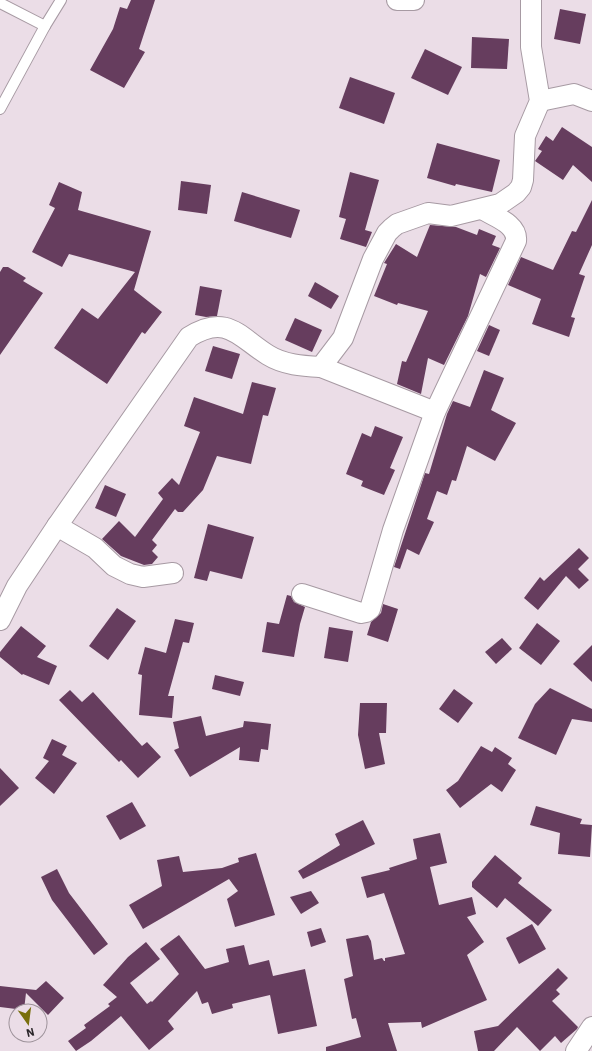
<svg xmlns="http://www.w3.org/2000/svg" width="592" height="1051" font-family="'IBM Plex Sans',sans-serif">
	<style>
		.building { fill: #663d5e }
		.lines { fill: none; stroke-linecap: round; stroke-linejoin: round }
		.service-casing { stroke: #a79aa3; stroke-width: 12 }
		.minor-casing { stroke: #a79aa3; stroke-width: 22 }
		.service { stroke: #fff; stroke-width: 10 }
		.minor { stroke: #fff; stroke-width: 20 }
	</style>
	<rect width="100%" height="100%" fill="#ebdde7"/>
	<!-- building -->
	<g class="building">
		<path d="M131 0H155L139 49 145 52 124 88 90 70 113 29 120 7 127 9Z"/>
		<path d="M560 9 586 14 580 44 554 39Z"/>
		<path d="M472 37 509 39 507 69 471 68Z"/>
		<path d="M425 49 462 67 448 95 411 78Z"/>
		<path d="M350 77 395 93 384 124 339 108Z"/>
		<path d="M562 127 592 147V182L573 165 563 180 535 161 542 151 538 149 546 136 553 141Z"/>
		<path d="M437 143 500 160 492 192 456 184 455 186 427 178Z"/>
		<path d="M350 172 379 180 365 230 372 232 366 247 340 239 346 219 339 217Z"/>
		<path d="M181 181 211 185 207 214 178 210Z"/>
		<path d="M59 182 82 192 78 210 151 231 134 290 162 312 145 334 142 332 107 384 54 348 82 308 98 319 135 272 69 254 62 267 32 252 55 208 49 205Z"/>
		<path d="M242 192 300 210 291 238 234 221Z"/>
		<path d="M592 200V245L579 274 585 276 571 317 575 318 569 337 532 324 541 299 508 285 521 257 553 270 572 231 576 232Z"/>
		<path d="M430 225 456 227 477 235 479 229 496 236 492 245 500 248 486 277 480 274 468 316 444 365 428 358 421 394 397 384 402 361 406 362 428 311 398 303 397 305 374 296 387 264 384 263 396 244 417 257Z"/>
		<path d="M3 267H8L26 278 23 281 43 293 0 355V272Z"/>
		<path d="M315 282 339 296 331 309 308 296Z"/>
		<path d="M200 286 222 290 217 316 206 317 195 315Z"/>
		<path d="M295 318 322 330 312 352 285 340Z"/>
		<path d="M489 325 500 330 489 356 477 351Z"/>
		<path d="M213 346 240 354 232 379 205 371Z"/>
		<path d="M484 370 504 378 491 410 516 423 495 461 467 446 456 481 452 480 447 495 437 491 427 519 434 522 419 555 407 549 400 569 394 567 425 473 429 474 447 414 453 401 470 407Z"/>
		<path d="M252 382 276 388 268 416 263 415 251 464 217 456 203 490 183 512H178L175 509 152 540 157 545 152 551 158 557 152 564 144 565 121 556 102 539 119 521 135 537 163 499 158 493 172 478 179 485 200 432 184 426 194 397 243 414Z"/>
		<path d="M375 426 403 437 390 468 395 470 384 495 361 486 363 481 346 474 362 433 371 437Z"/>
		<path d="M105 485 126 494 116 517 95 508Z"/>
		<path d="M208 524 254 537 242 579 210 571 207 581 194 578Z"/>
		<path d="M579 548 589 558 578 569 589 580 579 589 566 576 538 610 524 598 540 577 544 581Z"/>
		<path d="M287 595 291 596 294 602 305 607 300 624 294 657 262 652 267 622 279 624Z"/>
		<path d="M383 604 398 609 388 642 367 635 371 622 381 613Z"/>
		<path d="M117 608 136 621 108 660 89 646Z"/>
		<path d="M175 619 194 623 189 643 183 642 168 696H174L172 718 139 715 142 675 138 674 145 647 166 653Z"/>
		<path d="M537 623 560 641 541 665 519 648Z"/>
		<path d="M21 626 46 646 37 657 57 666 49 685 23 674 22 675 0 657V652Z"/>
		<path d="M329 627 353 631 348 662 324 658Z"/>
		<path d="M502 638 512 649 496 664 485 652Z"/>
		<path d="M592 645V682L573 664Z"/>
		<path d="M215 675 244 682 240 696 212 689Z"/>
		<path d="M550 688 592 709V722L572 719 556 755 518 738 535 704Z"/>
		<path d="M454 689 473 703 458 723 439 709Z"/>
		<path d="M70 690 82 702 93 692 142 746 147 742 161 757 138 778 121 760 119 762 59 700Z"/>
		<path d="M360 703H387L386 733H379L385 764 365 769 358 735Z"/>
		<path d="M201 716 206 736 243 727 244 721 271 724 268 750 261 749 259 762 239 760 240 747 190 777 174 750 179 748 173 722Z"/>
		<path d="M52 739 67 746 62 755 77 763 54 794 35 778 49 761 43 758Z"/>
		<path d="M481 746 492 752 495 747 512 758 508 764 516 770 502 792 491 784 460 808 446 790 458 781Z"/>
		<path d="M0 768 19 788 0 806Z"/>
		<path d="M132 802 146 826 120 840 106 816Z"/>
		<path d="M536 806 582 819 580 824 592 825 590 857 558 854 560 833 530 825Z"/>
		<path d="M363 820 375 844 303 879 298 871 340 845 335 834Z"/>
		<path d="M440 833 447 863 430 867 439 905 472 897 476 914 467 917 484 942 467 955 487 1000 422 1028 421 1022 388 1023 397 1051H326V1047L361 1037 356 1018 352 1019 344 979 353 976 346 939 368 935 371 941 374 960 382 958 384 961H385V958L405 954 384 893 367 898 361 877 390 870 389 868 417 859 413 839Z"/>
		<path d="M256 853 275 915 235 927 227 899 238 891 229 879 143 929 129 905 162 886 157 860 179 856 183 872 222 868 239 862 238 858Z"/>
		<path d="M495 855 522 878 518 883 552 910 538 926 505 898 497 908 472 887V882Z"/>
		<path d="M57 869 69 893 108 944 94 955 52 900 41 877Z"/>
		<path d="M311 891 319 903 301 914 290 897Z"/>
		<path d="M532 924 546 949 519 964 506 938Z"/>
		<path d="M321 928 326 942 311 947 307 932Z"/>
		<path d="M179 935 205 969 229 962 226 949 244 945 249 965 269 960 273 976 305 969 317 1026 278 1034 270 995 232 1004 233 1008 212 1014 208 1002 202 1004 197 991 168 1021 174 1029 149 1050 121 1016 91 1041 76 1051 68 1041 86 1028 84 1025 110 1006 108 1004 117 997 103 985 128 957 146 942 160 959 130 983 147 1004 151 1001 152 1002 179 974 160 949Z"/>
		<path d="M558 968 568 978 556 990 560 994 552 1001 578 1027 577 1029 561 1043 555 1036 540 1051 517 1027 494 1051H478L474 1031 498 1026Z"/>
		<path d="M46 981 64 998 48 1015 26 993 24 1010 0 1007V986L36 990Z"/>
	</g>
	<g class="lines">
		<!-- service casing -->
		<g class="service-casing">
			<g id="service">
				<path d="M0 3 45 26"/>
				<path d="M0 109 45 26 61 0"/>
			</g>
		</g>
		<!-- minor casing -->
		<g class="minor-casing">
			<g id="minor">
				<path d="M397 0H414"/>
				<path d="M540 101 574 94 592 101"/>
				<path d="M321 367 435 412"/>
				<path d="M57 526 95 548 114 566 130 574 143 577 173 573"/>
				<path d="M302 594 361 613 366 612 370 609 393 530 435 412 516 241C518 224 495 217 482 209"/>
				<path d="M0 620 17 586 57 526 189 337C227 313 239 337 268 355 284 365 303 366 321 367L343 338 373 259 387 233 392 228 397 224 428 213 451 216 500 204 516 193 521 187 523 180 525 136 540 101 531 47V0"/>
				<path d="M576 1051 592 1027"/>
			</g>
		</g>
		<!-- service -->
		<use href="#service" class="service"/>
		<!-- minor -->
		<use href="#minor" class="minor"/>
	</g>
	<!-- north arrow -->
	<g transform="translate(28 1023) rotate(166)"><circle r="19" fill="#ebdde7" stroke="#9e939b"/>
	<path d="M0-3L7 15L0 10L-7 15Z" fill="#796f0d"/>
	<text y="-6" font-size="11" font-weight="bold" text-anchor="middle" fill="#2a2529">N</text>
	</g>
</svg>
